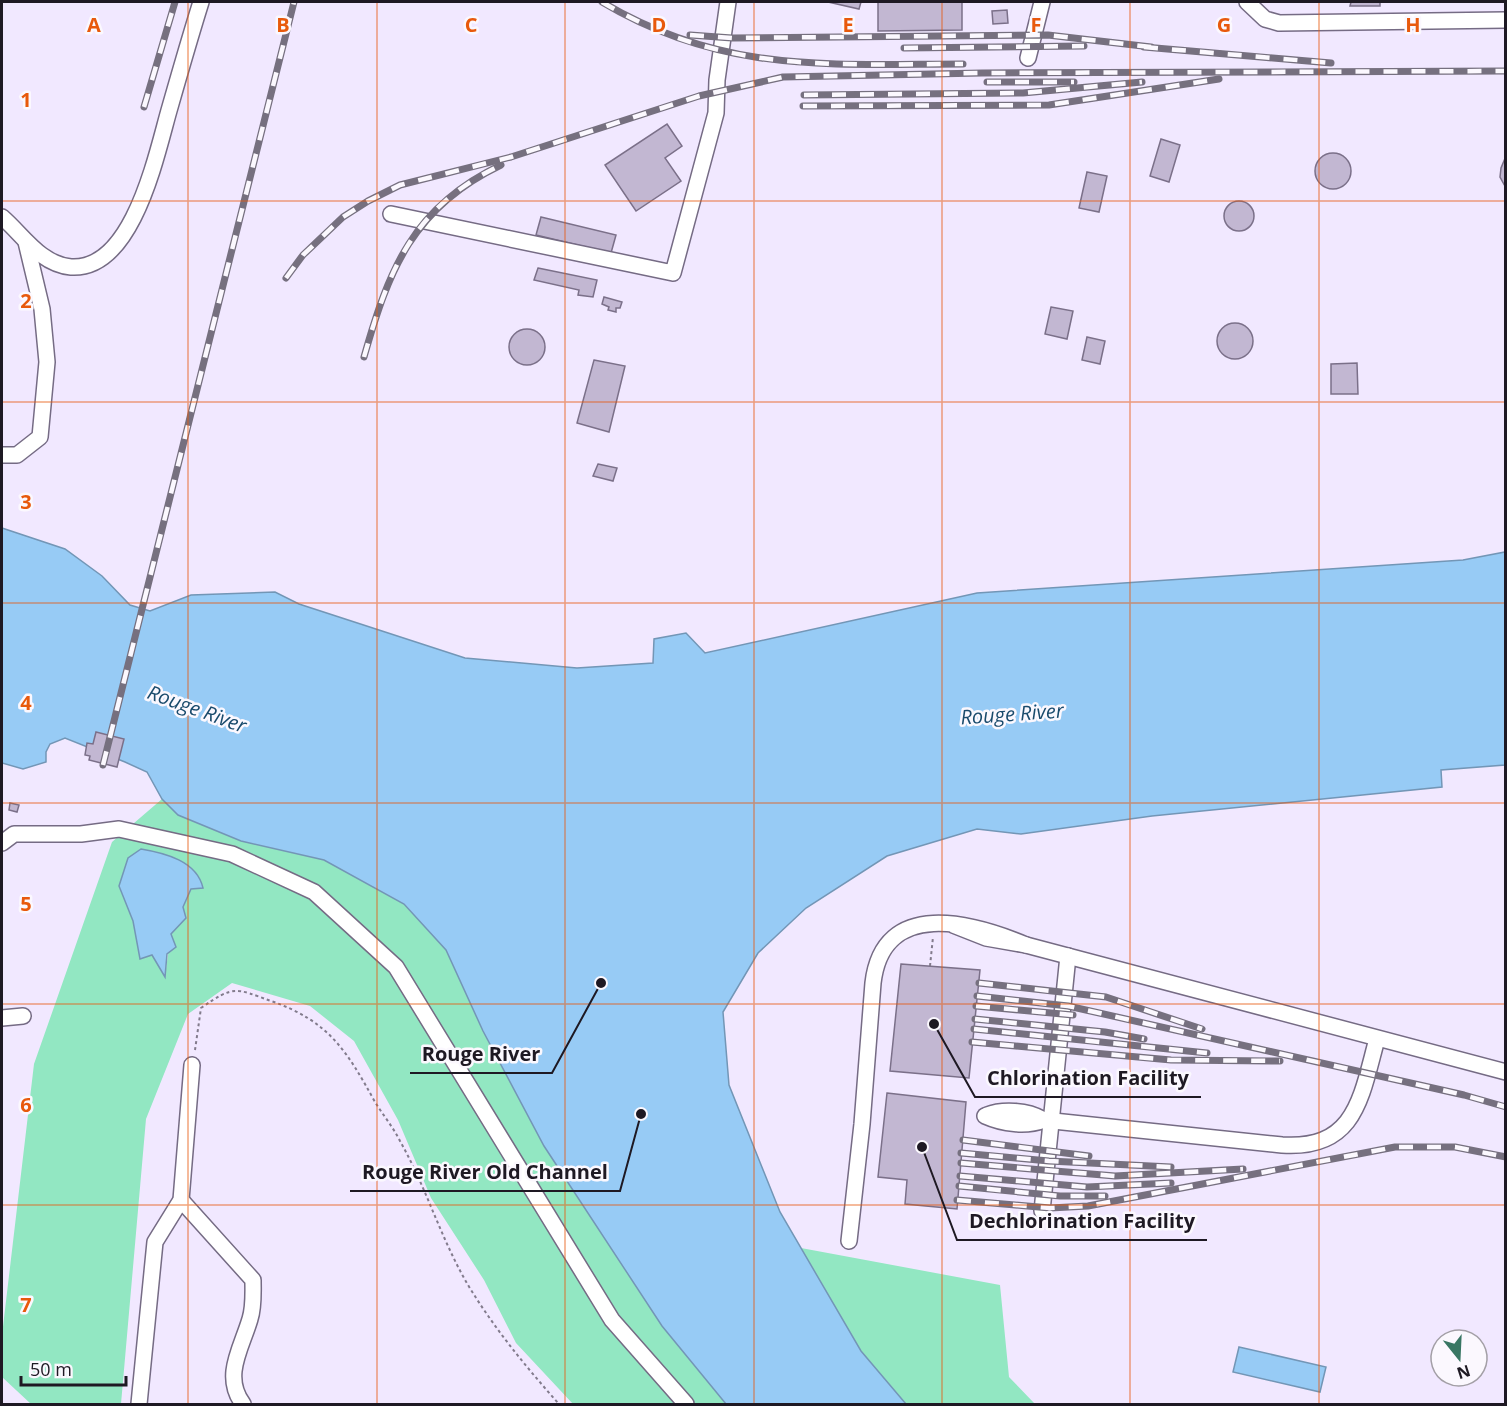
<svg xmlns="http://www.w3.org/2000/svg" width="1507" height="1406" font-family="'Open Sans',sans-serif">
	<style>
		.green { fill: #92e7c2; fill-rule: evenodd }
		.water { fill: #97cbf5; stroke: #7396b6; stroke-width: 1.5 }
		.building { fill: #c2b7d2; stroke: #7b7089; stroke-width: 1.5 }
		.lines { fill: none; stroke-linecap: round; stroke-linejoin: round }
		.minor-casing { stroke: #756b84; stroke-width: 18 }
		.path { stroke: #827b8c; stroke-width: 2; stroke-dasharray: 3 3; stroke-linecap: butt }
		.minor { stroke: #fff; stroke-width: 15 }
		.rail-casing { stroke: #76707f; stroke-width: 7 }
		.rail { stroke: #fbf8fe; stroke-width: 4.5; stroke-dasharray: 14; stroke-linecap: butt }
		.grid { fill: none; stroke: #e8590c; stroke-width: 1.5; stroke-opacity: 0.55 }
		.labels { text-anchor: middle; stroke-width: 5; stroke-linejoin: round; paint-order: stroke }
		.water-label { font-size: 20px; font-style: italic; fill: #194a6c; stroke: #fbf8fe }
		.grid-label { font-size: 20px; text-anchor: middle; font-weight: bold; fill: #e8590c; stroke: #fbf8fe; stroke-width: 5; stroke-linejoin: round; paint-order: stroke }
		.leader { fill: none; stroke: #1e1923; stroke-width: 2 }
		.callout-dot { fill: #1e1923; stroke: #fbf8fe; stroke-width: 2 }
		.callout-label { font-size: 20px; text-anchor: middle; font-weight: bold; fill: #1e1923; stroke: #fbf8fe; stroke-width: 5; stroke-linejoin: round; paint-order: stroke }
	</style>
	<rect width="100%" height="100%" fill="#f1e8ff"/>
	<!-- green -->
	<g class="green">
		<path d="M162 799 178 815 241 841 324 860 404 904 446 950 483 1031 544 1146 662 1326 726 1404H573L516 1343 484 1280 431 1198 398 1120 354 1041 310 1006 232 983 188 1014 146 1119 121 1404H31L2 1377V1335L34 1064 112 842ZM119 886 203 888 191 889 183 908 186 918 171 934 165 976 152 955 140 958 133 921Z"/>
		<path d="M801 1248 1000 1285 1009 1377 1035 1404H906L861 1351Z"/>
	</g>
	<!-- water -->
	<g class="water">
		<path d="M2 528 65 549 102 576 130 605 150 611 191 595 275 592 299 604 465 658 577 668 653 663 654 639 686 633 705 653 977 593 1463 560 1505 552V765L1441 770 1442 787 1152 816 1021 834 977 829 887 856 806 908 758 953 723 1012 729 1085 780 1212 861 1351 906 1404H726L662 1326 544 1146 483 1031 446 950 404 904 324 860 241 841 178 815 162 799 147 772 125 762 65 738 50 744 46 752V762L23 769 2 763Z"/>
		<path d="M141 849C165 853 197 861 203 888L191 889 183 907 186 918 171 934 176 947 167 954 165 977 152 955 140 959 133 921 119 886 128 858Z"/>
		<path d="M1239 1347 1326 1367 1320 1392 1233 1372Z"/>
	</g>
	<!-- building -->
	<g class="building">
		<path d="M828 2H861L859 9Z"/>
		<path d="M878 2H962V30L878 31Z"/>
		<path d="M1351 2H1380V6H1350Z"/>
		<path d="M1007 10 1008 23 993 24 992 11Z"/>
		<path d="M667 124 682 146 665 158 681 181 636 211 605 165Z"/>
		<path d="M1161 139 1180 145 1169 182 1150 176Z"/>
		<circle cx="1333" cy="171" r="18"/>
		<path d="M1506 156V188L1500 177 1501 168Z"/>
		<path d="M1087 172 1107 176 1099 212 1079 208Z"/>
		<circle cx="1239" cy="216" r="15"/>
		<path d="M541 217 616 235 611 253 536 235Z"/>
		<path d="M538 268 597 280 593 297 578 295 579 290 534 280Z"/>
		<path d="M604 297 622 302 620 308H616V312L608 310 609 307 602 304Z"/>
		<path d="M1051 307 1073 311 1067 339 1045 334Z"/>
		<circle cx="1235" cy="341" r="18"/>
		<circle cx="527" cy="347" r="18"/>
		<path d="M1087 337 1105 341 1100 364 1082 360Z"/>
		<path d="M594 360 625 366 609 432 577 423Z"/>
		<path d="M1357 363 1358 394H1331V364Z"/>
		<path d="M598 464 617 468 613 481 593 476Z"/>
		<path d="M96 732 124 739 117 767 89 760 90 756 85 755 87 743 93 744Z"/>
		<path d="M10 803 19 805 17 812 9 810Z"/>
		<path d="M901 964 980 970 969 1078 890 1071Z"/>
		<path d="M887 1093 966 1102 957 1209 905 1204 907 1180 878 1177Z"/>
	</g>
	<g class="lines">
		<!-- minor casing -->
		<g class="minor-casing">
			<g id="minor">
				<path d="M1247 2 1265 19 1279 23 1506 20"/>
				<path d="M1028 58 1042 2"/>
				<path d="M391 214 673 273 716 113 717 80 728 2"/>
				<path d="M2 217C23 235 40 264 71 267 134 271 157 151 170 107 180 72 190 37 201 2"/>
				<path d="M2 455H17L40 437 47 362 42 309 26 242"/>
				<path d="M2 843 14 834H81L119 829 232 854 314 892 396 967 612 1320 686 1404"/>
				<path d="M1026 945 1506 1072"/>
				<path d="M2 1018 23 1016"/>
				<path d="M987 1115C1002 1109 1027 1110 1042 1119"/>
				<path d="M985 1116C1003 1124 1026 1127 1044 1120L1282 1145C1356 1150 1361 1097 1377 1039"/>
				<path d="M181 1200 253 1280C253 1293 254 1307 250 1319 242 1347 222 1376 243 1404"/>
				<path d="M1042 1211 1068 956"/>
				<path d="M849 1241 862 1124 873 983C883 897 973 923 1026 945L986 938 953 925"/>
				<path d="M139 1404 155 1242 181 1200 192 1065"/>
			</g>
		</g>
		<!-- path -->
		<g class="path">
			<path d="M930 966 933 937"/>
			<path d="M195 1050 201 1008C234 985 235 988 271 1001 329 1021 347 1051 375 1102 383 1115 393 1127 400 1141 426 1187 441 1239 468 1285 494 1328 526 1367 559 1404"/>
		</g>
		<!-- minor -->
		<use href="#minor" class="minor"/>
		<!-- rail casing -->
		<g class="rail-casing">
			<g id="rail">
				<path d="M602 2C723 74 828 64 963 64"/>
				<path d="M690 35 732 38 1048 35 1151 47"/>
				<path d="M1144 47 1331 63"/>
				<path d="M904 48 1084 46"/>
				<path d="M987 82H1074"/>
				<path d="M804 95 1023 93 1142 82"/>
				<path d="M803 106 1049 105 1219 79"/>
				<path d="M144 107 175 2"/>
				<path d="M286 278 303 255 343 217 368 201 400 185 511 157 699 96 783 77 982 73 1506 71"/>
				<path d="M364 357C389 269 413 207 501 165"/>
				<path d="M103 765 294 2"/>
				<path d="M979 983 1106 997 1202 1029"/>
				<path d="M977 996 1068 1006 1464 1095 1506 1107"/>
				<path d="M976 1006 1073 1015"/>
				<path d="M975 1019 1105 1032 1144 1039"/>
				<path d="M974 1029 1207 1053"/>
				<path d="M972 1042 1171 1060 1280 1061"/>
				<path d="M963 1140 1089 1156"/>
				<path d="M961 1153 1049 1161 1171 1167"/>
				<path d="M961 1163 1115 1176 1243 1169"/>
				<path d="M960 1176 1087 1187 1171 1183"/>
				<path d="M959 1186 1060 1196H1105"/>
				<path d="M957 1200 1050 1208 1088 1206 1395 1147H1455L1506 1157"/>
			</g>
		</g>
		<!-- rail -->
		<use href="#rail" class="rail"/>
	</g>
	<!-- grid -->
	<path class="grid" d="M188 2V1404M377 2V1404M565 2V1404M754 2V1404M942 2V1404M1130 2V1404M1319 2V1404M2 201H1506M2 402H1506M2 603H1506M2 803H1506M2 1004H1506M2 1205H1506"/>
	<g class="labels">
		<!-- water labels -->
		<g class="water-label">
			<text transform="translate(197 709) rotate(20)" y="7">Rouge River</text>
			<text transform="translate(1012 714) rotate(-4)" y="7">Rouge River</text>
		</g>
	</g>
	<g class="grid-label">
		<text x="94" y="32">A</text>
		<text x="283" y="32">B</text>
		<text x="471" y="32">C</text>
		<text x="659" y="32">D</text>
		<text x="848" y="32">E</text>
		<text x="1036" y="32">F</text>
		<text x="1224" y="32">G</text>
		<text x="1413" y="32">H</text>
		<text x="26" y="107">1</text>
		<text x="26" y="308">2</text>
		<text x="26" y="509">3</text>
		<text x="26" y="710">4</text>
		<text x="26" y="911">5</text>
		<text x="26" y="1112">6</text>
		<text x="26" y="1312">7</text>
	</g>
	<!-- callouts -->
	<path class="leader" d="M601 983L552 1073H410M934 1024L975 1097H1201M641 1114L620 1191H350M922 1147L957 1240H1207"/>
	<g class="callout-dot">
		<circle cx="601" cy="983" r="6"/>
		<circle cx="934" cy="1024" r="6"/>
		<circle cx="641" cy="1114" r="6"/>
		<circle cx="922" cy="1147" r="6"/>
	</g>
	<g class="callout-label">
		<text x="481" y="1061">Rouge River</text>
		<text x="1088" y="1085">Chlorination Facility</text>
		<text x="485" y="1179">Rouge River Old Channel</text>
		<text x="1082" y="1228">Dechlorination Facility</text>
	</g>
	<!-- border -->
	<rect width="1507" height="1406" fill="none" stroke="#1e1923" stroke-width="6"/>
	<!-- north arrow -->
	<g transform="translate(1459 1358) rotate(162)"><circle r="28" fill="#fbf8fe" stroke="#a39fa6" stroke-width="1.5"/>
	<path d="M0-4.5L10 22L0 15L-10 22Z" fill="#387663"/>
	<text y="-9" font-size="16" font-weight="bold" text-anchor="middle" fill="#1e1923">N</text>
	</g>
	<!-- scale -->
	<path d="M21 1376v9h105v-9" fill="none" stroke="#1e1923" stroke-width="3"/>
	<text x="30" y="1376" font-size="18" fill="#1e1923" stroke="#fbf8fe" stroke-width="4.5" paint-order="stroke">50 m</text>
</svg>
